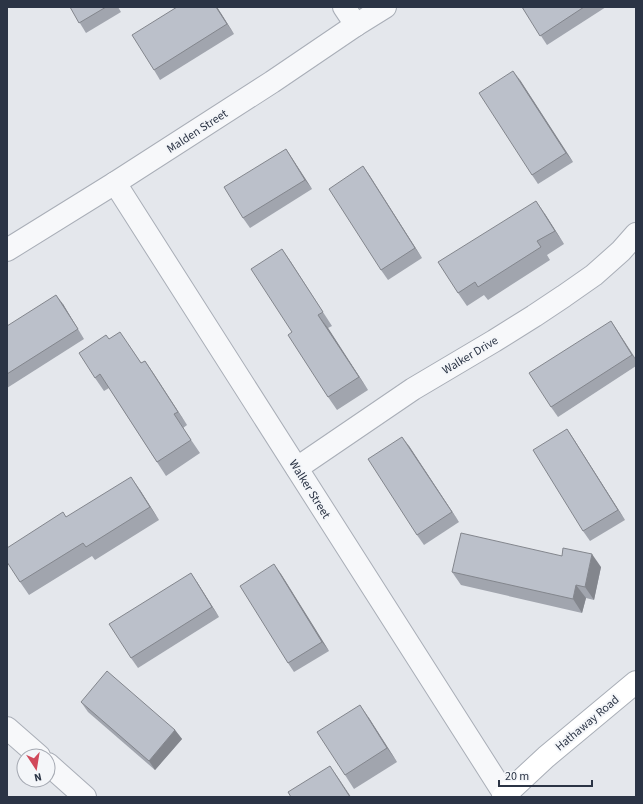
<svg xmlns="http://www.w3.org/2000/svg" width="643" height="804" font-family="'Source Sans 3',sans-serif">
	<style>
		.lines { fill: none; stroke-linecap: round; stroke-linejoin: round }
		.street-casing { stroke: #a9aeb7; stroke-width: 24 }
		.secondary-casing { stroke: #a9aeb7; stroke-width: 24 }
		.street { stroke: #f7f8fa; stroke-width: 22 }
		.secondary { stroke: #fff; stroke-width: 22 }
		.wall { fill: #a1a5ae }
		.shaded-wall { fill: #83868d }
		.building { fill: #bbc0ca; stroke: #83868d }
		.labels { text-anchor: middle; stroke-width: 4; stroke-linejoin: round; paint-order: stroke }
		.street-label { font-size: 12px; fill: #2b3445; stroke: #f4f6f9 }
	</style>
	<rect width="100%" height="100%" fill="#e4e7ec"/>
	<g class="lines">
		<!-- street casing -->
		<g class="street-casing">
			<g id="street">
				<path d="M344 7 356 25"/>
				<path d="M115 183 505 795"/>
				<path d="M7 250 115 183 272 82 356 25 385 7"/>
				<path d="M297 468 413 389 494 341 534 316 564 296 594 275 621 251 636 234"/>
				<path d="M7 728 39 756"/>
				<path d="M48 764 85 797"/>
			</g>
		</g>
		<!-- secondary casing -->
		<g class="secondary-casing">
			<path id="secondary" d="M503 797 546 757 636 682"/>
		</g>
		<!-- street -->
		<use href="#street" class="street"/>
		<!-- secondary -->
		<use href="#secondary" class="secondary"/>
	</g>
	<!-- wall -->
	<g class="wall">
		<path d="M70 7H118L121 12 86 33Z"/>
		<path d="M177 7H217L234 34 160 80 154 70Z"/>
		<path d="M522 7H606L547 45Z"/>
		<path d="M520 80 573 162 538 184 532 175Z"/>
		<path d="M286 149 312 189 250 228 243 218Z"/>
		<path d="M363 166 422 258 388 280 381 270Z"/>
		<path d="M545 214 564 244 547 255 550 260 488 300 484 295 467 306 458 293Z"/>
		<path d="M282 249 332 326 328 328 368 390 337 410 328 397 292 332Z"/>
		<path d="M63 304 84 339 7 388V326Z"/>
		<path d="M611 321 636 359V366L558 417 551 407Z"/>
		<path d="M109 339 129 345 141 363 145 361 187 425 183 428 200 453 166 476 109 388 104 391 95 378Z"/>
		<path d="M567 429 573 438 625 520 590 541 583 531Z"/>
		<path d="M409 446 459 522 424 545 417 535Z"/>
		<path d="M140 490 159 520 95 560 92 556 29 595 20 582 67 517Z"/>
		<path d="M601 567 594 600 586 598 582 613 461 585 452 572Z"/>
		<path d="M281 574 329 651 294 672 288 663Z"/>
		<path d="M197 582 219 617 138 668 131 658Z"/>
		<path d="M81 702 175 730 182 739 155 770 88 712Z"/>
		<path d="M369 718 397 762 354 789 345 775Z"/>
	</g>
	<!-- shaded-wall -->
	<g class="shaded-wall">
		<path d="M216 7H217L234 34 227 24Z"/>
		<path d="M513 71 520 80 573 162 566 153Z"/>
		<path d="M286 149 292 158 312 189 305 180Z"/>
		<path d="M363 166 370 176 422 258 415 248Z"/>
		<path d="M536 201 545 214 564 244 555 231Z"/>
		<path d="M282 249 291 262 332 326 323 312Z"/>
		<path d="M56 295 63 304 84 339 78 329Z"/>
		<path d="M318 315 328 328 368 390 359 377Z"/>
		<path d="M611 321 617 330 636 360 632 355Z"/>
		<path d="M145 361 154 374 187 425 178 412Z"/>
		<path d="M567 429 573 438 625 520 618 510Z"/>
		<path d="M402 437 409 446 459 522 452 512Z"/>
		<path d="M131 477 140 490 159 520 150 507Z"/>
		<path d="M592 554 601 567 594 600 585 587Z"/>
		<path d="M274 564 281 574 329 651 322 642Z"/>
		<path d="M191 573 197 582 219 617 212 607Z"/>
		<path d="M576 585 586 598 582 613 573 599Z"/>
		<path d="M360 705 369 718 397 762 387 748Z"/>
		<path d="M175 730 182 739 155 770 149 761Z"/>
		<path d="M330 766 339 779 351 797H350Z"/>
	</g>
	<!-- building -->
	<g class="building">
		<path d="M70 7H106L79 23Z"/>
		<path d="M177 7H216L227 24 154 70 132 35Z"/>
		<path d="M522 7H584L540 36Z"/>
		<path d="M513 71 566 153 532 175 479 93Z"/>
		<path d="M286 149 305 180 243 218 224 187Z"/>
		<path d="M363 166 415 248 381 270 329 189Z"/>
		<path d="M536 201 555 231 537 241 541 247 478 287 475 282 458 293 438 262Z"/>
		<path d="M282 249 323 312 318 315 359 377 328 397 288 335 292 332 251 269Z"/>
		<path d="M56 295 78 329 7 374V326Z"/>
		<path d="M611 321 632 355 551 407 529 373Z"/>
		<path d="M120 332 141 363 145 361 178 412 174 414 191 440 157 462 100 374 95 378 79 353 106 335 109 339Z"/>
		<path d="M567 429 618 510 583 531 533 450Z"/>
		<path d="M402 437 452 512 417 535 368 459Z"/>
		<path d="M131 477 150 507 86 547 83 543 20 582 7 562V548L63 512 66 517Z"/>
		<path d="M461 533 562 556 563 548 592 554 585 587 576 585 573 599 452 572Z"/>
		<path d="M274 564 322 642 288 663 240 586Z"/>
		<path d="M191 573 212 607 131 658 109 624Z"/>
		<path d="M107 671 175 730 149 761 81 702Z"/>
		<path d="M360 705 387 748 345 775 317 732Z"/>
		<path d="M330 766 350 797H291L288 792Z"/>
	</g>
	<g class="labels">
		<!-- street labels -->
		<g class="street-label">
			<text transform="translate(197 131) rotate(-33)" y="4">Malden Street</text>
			<text transform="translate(470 355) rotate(-31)" y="4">Walker Drive</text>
			<text transform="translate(310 489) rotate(58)" y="4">Walker Street</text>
			<text transform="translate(587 723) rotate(-40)" y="4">Hathaway Road</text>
		</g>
	</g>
	<!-- border -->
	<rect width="643" height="804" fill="none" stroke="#2b3445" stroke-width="16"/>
	<!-- north arrow -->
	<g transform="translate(36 768) rotate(168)"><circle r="19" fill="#f4f6f9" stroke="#a4a8b1"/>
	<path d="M0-3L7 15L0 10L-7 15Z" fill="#d1495b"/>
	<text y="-6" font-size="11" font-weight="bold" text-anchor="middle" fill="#2b3445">N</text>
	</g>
	<!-- scale -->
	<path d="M499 780v6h93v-6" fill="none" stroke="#2b3445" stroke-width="2"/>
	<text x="505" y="780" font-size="12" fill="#2b3445" stroke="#f4f6f9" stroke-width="3" paint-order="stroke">20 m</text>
</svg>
